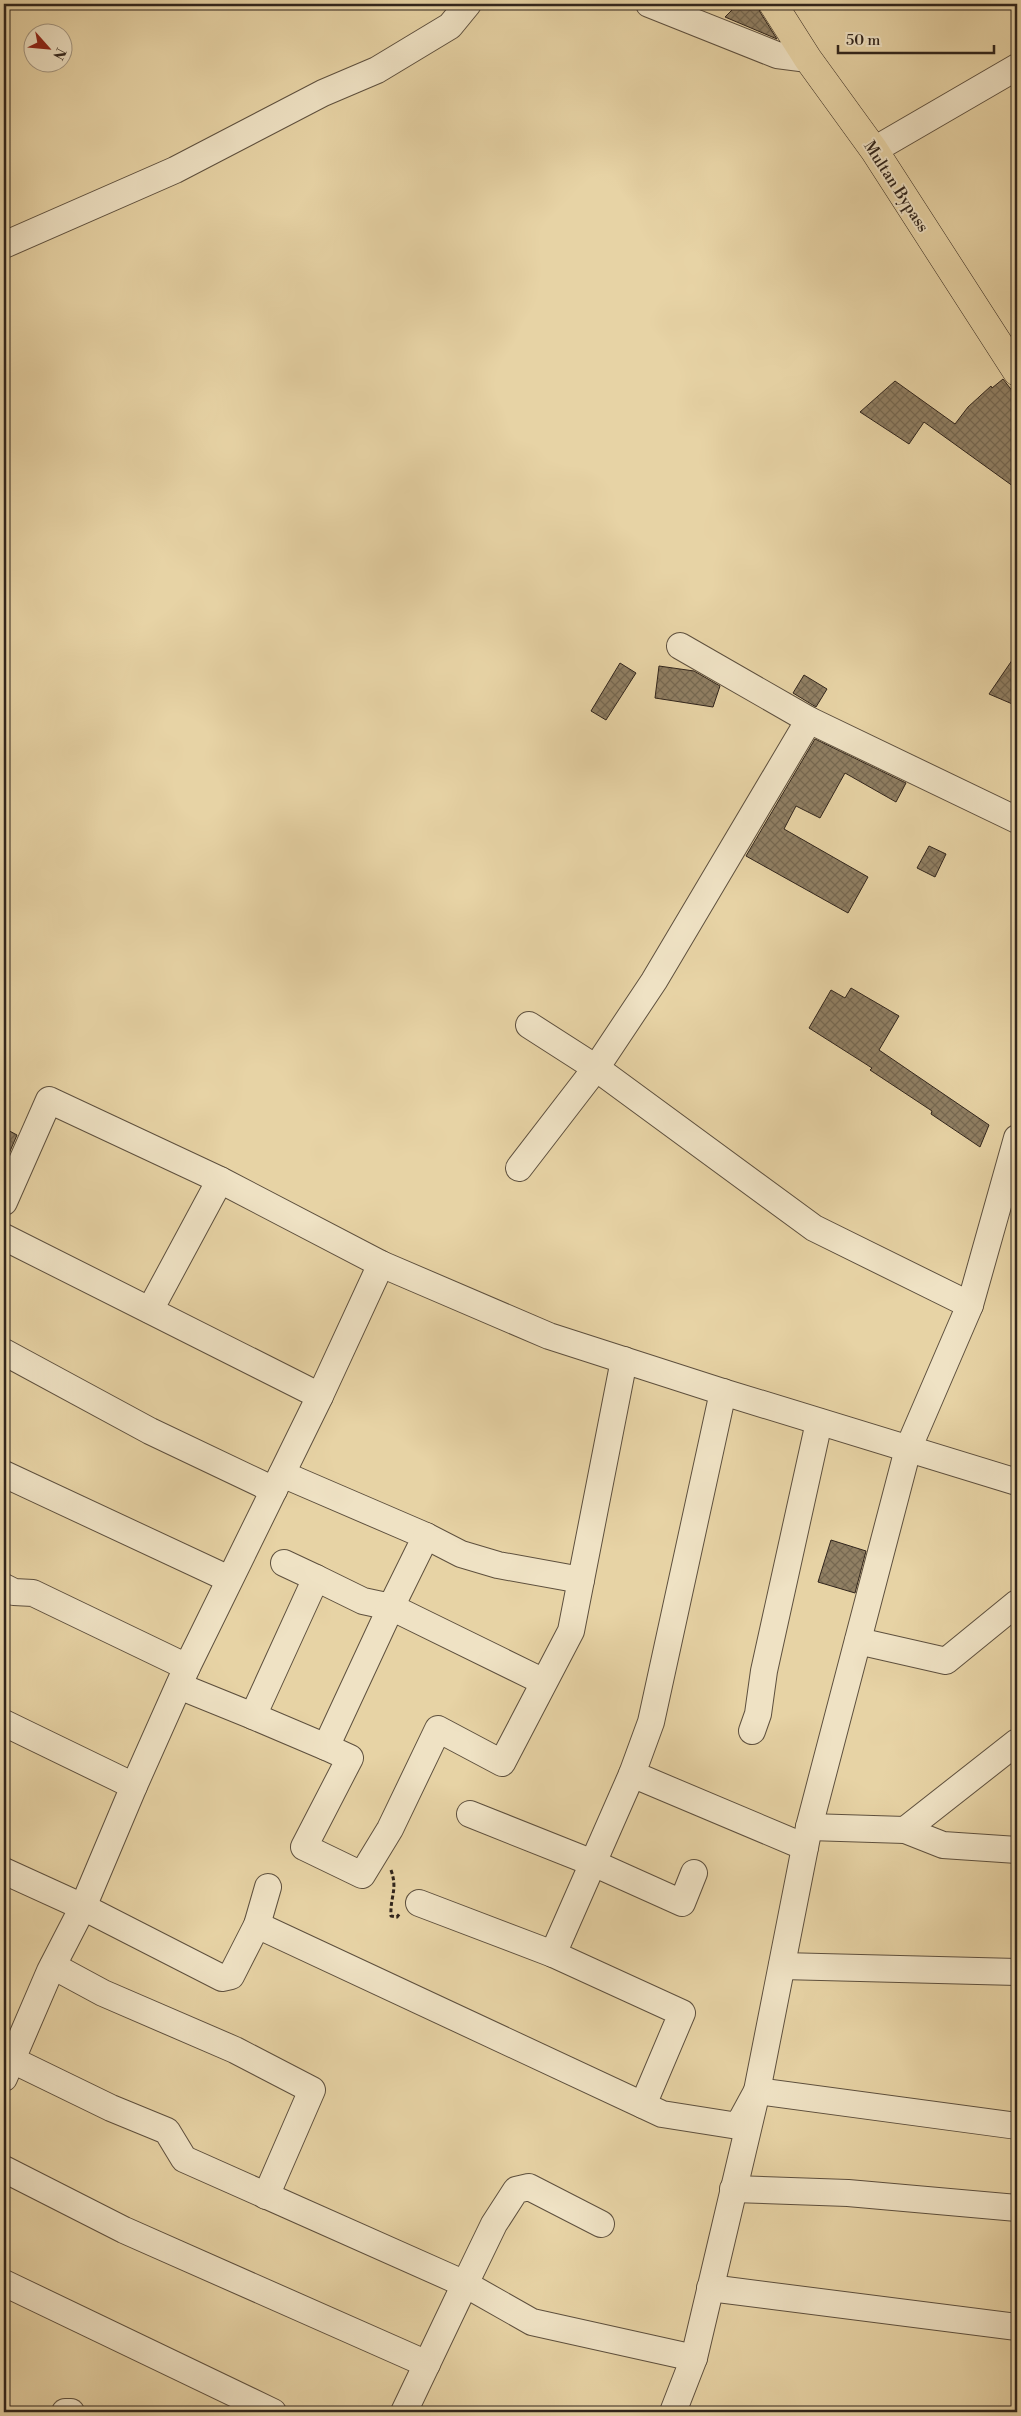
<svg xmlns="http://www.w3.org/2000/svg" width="1021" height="2416" font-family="'Libre Bodoni',serif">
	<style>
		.building { fill: url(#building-cross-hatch); stroke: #31251c }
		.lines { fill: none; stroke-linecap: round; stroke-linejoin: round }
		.minor-casing { stroke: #5e503e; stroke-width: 28 }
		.major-casing { stroke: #31251c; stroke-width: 29 }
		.path { stroke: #31251c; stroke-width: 3; stroke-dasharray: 4 2.5; stroke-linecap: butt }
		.minor { stroke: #efe2c4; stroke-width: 26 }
		.major { stroke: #e7d3a5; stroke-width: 28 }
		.labels { text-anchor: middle; stroke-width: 4; stroke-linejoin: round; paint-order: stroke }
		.street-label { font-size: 16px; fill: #31251c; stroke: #efe2c4 }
	</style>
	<defs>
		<pattern id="building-cross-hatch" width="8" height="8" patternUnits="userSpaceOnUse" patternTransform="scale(1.25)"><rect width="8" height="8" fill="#907f63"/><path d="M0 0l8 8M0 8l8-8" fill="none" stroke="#766851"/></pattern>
	</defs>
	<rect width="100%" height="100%" fill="#e7d3a5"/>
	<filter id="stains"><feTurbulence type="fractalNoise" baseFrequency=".004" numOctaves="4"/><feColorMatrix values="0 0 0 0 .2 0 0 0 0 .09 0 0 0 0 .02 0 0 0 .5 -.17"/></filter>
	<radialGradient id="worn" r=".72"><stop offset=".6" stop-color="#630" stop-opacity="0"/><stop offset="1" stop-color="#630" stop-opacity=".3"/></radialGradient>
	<!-- building -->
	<g class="building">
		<path d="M738 4H757L760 12 777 39 725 17Z"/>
		<path d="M1003 379 1017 397V489L924 422 909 444 860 412 895 381 955 424 968 407 991 386 992 388Z"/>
		<path d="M1017 653V706L989 694Z"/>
		<path d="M620 663 636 673 606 720 591 711Z"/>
		<path d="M659 666 694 671 720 686 713 707 655 698Z"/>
		<path d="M804 675 827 689 816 707 793 693Z"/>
		<path d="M815 739 906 783 896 802 845 773 820 818 796 806 784 829 868 877 848 913 746 856Z"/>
		<path d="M929 846 946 854 935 877 917 868Z"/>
		<path d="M851 988 899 1016 879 1050 989 1125 980 1147 931 1114 932 1111 870 1070 872 1068 809 1028 831 990 845 998Z"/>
		<path d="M4 1128 17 1135 4 1165Z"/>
		<path d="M831 1540 866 1551 855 1593 818 1582Z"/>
	</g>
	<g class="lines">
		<!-- minor casing -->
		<g class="minor-casing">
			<g id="minor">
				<path d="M649 4 777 55 808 59"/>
				<path d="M874 150 1017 67"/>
				<path d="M4 245 175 170 323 93 377 70 450 26 468 4"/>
				<path d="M680 646 809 720 1017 820"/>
				<path d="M529 1025 596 1068 814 1228 970 1305"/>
				<path d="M519 1168 596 1068 654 981 809 720"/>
				<path d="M4 1202 49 1100 220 1180 381 1264 549 1336 723 1392 1017 1482"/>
				<path d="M4 1237 320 1396"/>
				<path d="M150 1310 220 1180"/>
				<path d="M4 1352 150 1431 274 1490"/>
				<path d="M723 1392 651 1722 632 1774 805 1847"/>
				<path d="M4 1474 229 1579"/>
				<path d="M282 1474 426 1536 391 1607 363 1601 316 1578"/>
				<path d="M426 1536 461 1554 498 1565 581 1580"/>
				<path d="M284 1563 316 1578 253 1716 326 1747"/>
				<path d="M4 1587 14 1592 33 1593 187 1667"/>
				<path d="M858 1641 946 1661 1017 1603"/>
				<path d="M544 1682 391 1607 326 1747 350 1758 304 1847 362 1875 390 1829 438 1729 502 1763 571 1631 624 1360"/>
				<path d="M179 1686 253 1716"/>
				<path d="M4 1723 134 1786"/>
				<path d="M752 1731 758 1714 764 1671 819 1422"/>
				<path d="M632 1774 553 1954 682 2013 643 2105"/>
				<path d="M470 1814 593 1863 682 1903 694 1873"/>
				<path d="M809 1827 905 1830 943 1845 1017 1850"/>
				<path d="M905 1830 1017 1742"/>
				<path d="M4 1871 83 1907 222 1978 231 1976 257 1925 268 1887"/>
				<path d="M419 1903 553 1954"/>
				<path d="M257 1925 662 2114 738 2126 757 2091 1017 2126"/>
				<path d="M53 1966 103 1993 235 2050 312 2090 266 2196"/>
				<path d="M782 1966 1017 1972"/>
				<path d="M4 2056 111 2108 167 2131 184 2159 465 2284 494 2224 516 2190 529 2187 601 2224"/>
				<path d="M4 2078 50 1971 83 1907 134 1786 187 1667 320 1396 381 1264"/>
				<path d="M4 2169 124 2230 427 2364"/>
				<path d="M733 2189 848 2193 1017 2208"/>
				<path d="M4 2283 273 2412"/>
				<path d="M710 2288 1017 2327"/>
				<path d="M65 2412H71"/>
				<path d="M404 2412 465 2284 532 2322 694 2358"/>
				<path d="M673 2412 694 2358 757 2091 809 1827 908 1449 970 1305 1017 1138"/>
			</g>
		</g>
		<!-- major casing -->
		<g class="major-casing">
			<path id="major" d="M773 4 808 59 874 150 1017 372"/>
		</g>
		<!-- path -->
		<path class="path" d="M391 1870C398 1890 390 1896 391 1916L397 1917 400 1913"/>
		<!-- minor -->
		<use href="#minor" class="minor"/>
		<!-- major -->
		<use href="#major" class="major"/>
	</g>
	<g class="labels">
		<!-- street labels -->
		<g class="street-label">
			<text transform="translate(897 186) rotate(57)" y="6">Multan Bypass</text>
		</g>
	</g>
	<!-- margin -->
	<rect width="1021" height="2416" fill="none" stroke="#e7d3a5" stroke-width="20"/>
	<rect x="5" y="5" width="1011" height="2406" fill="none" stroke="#31251c" stroke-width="2.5"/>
	<rect x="10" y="10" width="1001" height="2396" fill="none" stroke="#31251c"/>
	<!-- north arrow -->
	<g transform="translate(48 48) rotate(117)"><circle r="24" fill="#efe2c4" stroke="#a39681"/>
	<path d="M0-4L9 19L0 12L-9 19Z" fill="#8f2418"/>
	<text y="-8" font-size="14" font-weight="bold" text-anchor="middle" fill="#31251c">N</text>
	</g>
	<!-- scale -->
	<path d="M838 45v8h156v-8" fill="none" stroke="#31251c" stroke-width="2.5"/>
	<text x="846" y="45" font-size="15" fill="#31251c" stroke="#efe2c4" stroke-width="4" paint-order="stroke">50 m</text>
	<rect width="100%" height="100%" filter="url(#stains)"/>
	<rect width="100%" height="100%" fill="url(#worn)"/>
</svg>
